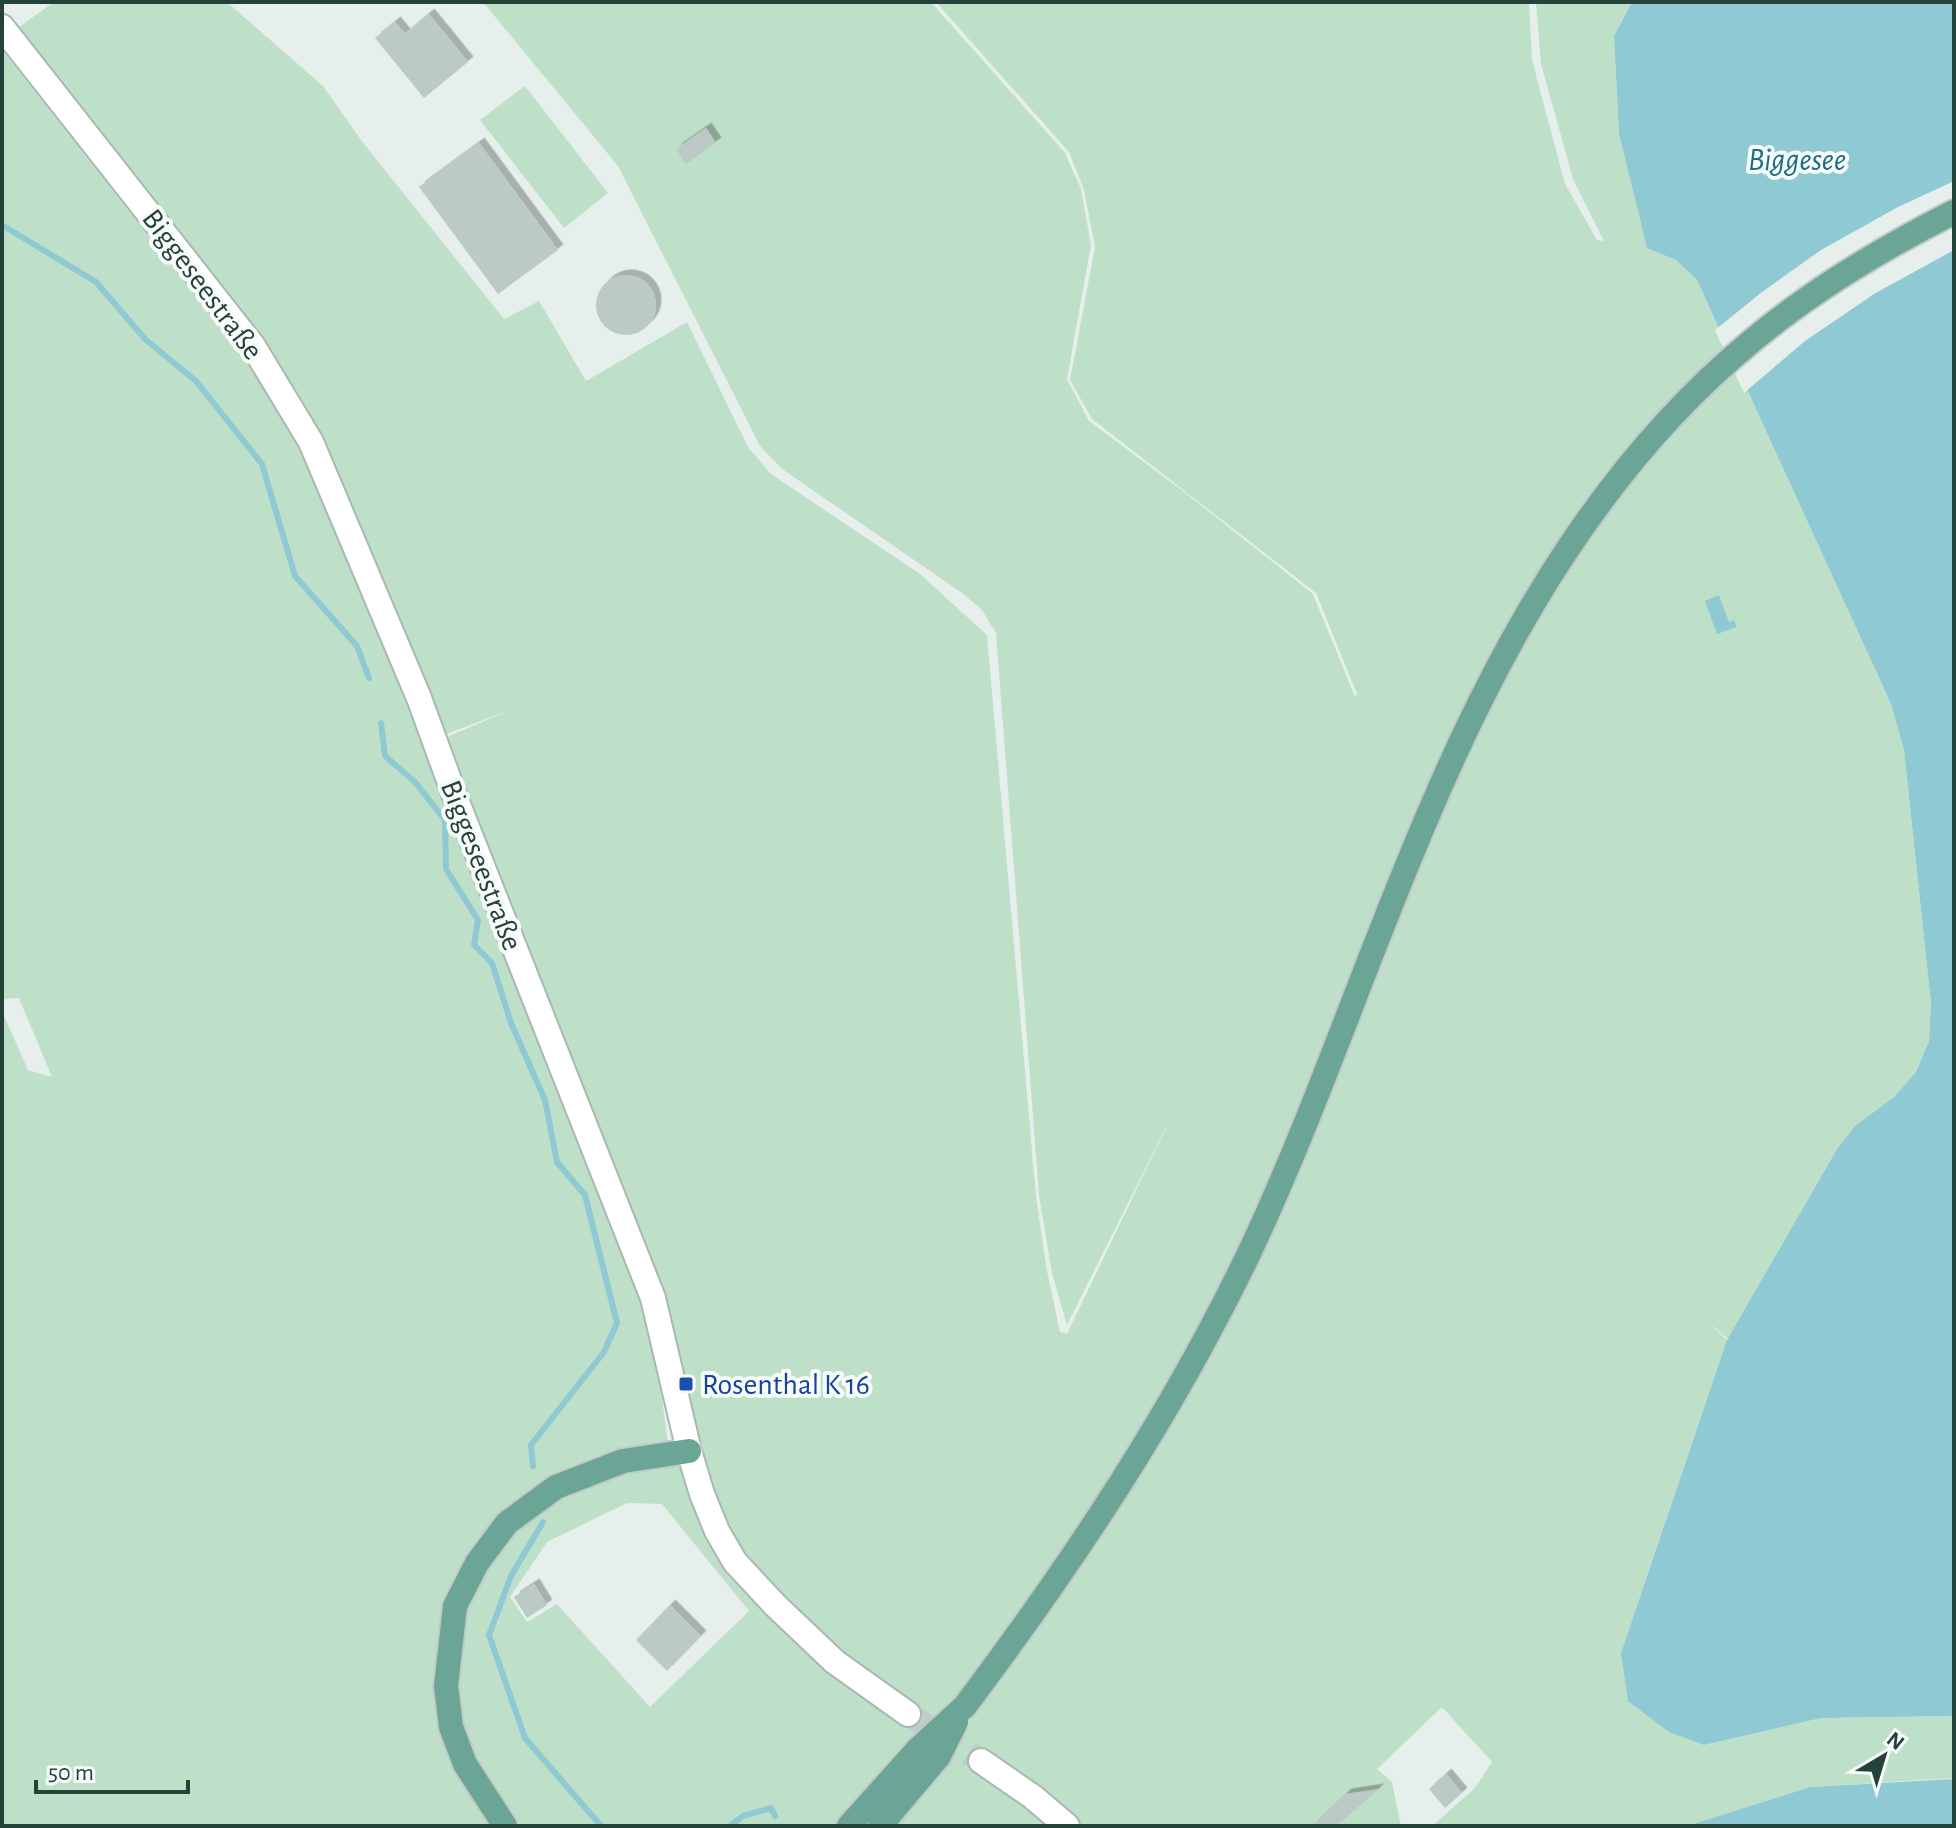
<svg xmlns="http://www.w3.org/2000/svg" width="1956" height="1828" font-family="'Alegreya Sans',sans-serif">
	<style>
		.green { fill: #bfe0c8; fill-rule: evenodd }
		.water { fill: #8ec9d4 }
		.pier { fill: #e6efeb }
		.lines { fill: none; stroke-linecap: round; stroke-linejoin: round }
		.stream { stroke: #8ec9d4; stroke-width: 6 }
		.building { fill: #bbcac4; filter: url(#shadow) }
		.street-tunnel { stroke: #bfccc8; stroke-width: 24; stroke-dasharray: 24 12; stroke-linecap: butt }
		.street-casing { stroke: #a8b8b2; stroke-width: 28 }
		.primary-casing { stroke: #c2cac8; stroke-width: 28 }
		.street { stroke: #fff; stroke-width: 24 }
		.primary { stroke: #6aa596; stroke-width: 24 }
		.primary-bridge-casing { stroke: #c2cac8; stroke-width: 28; stroke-linecap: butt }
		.primary-bridge { stroke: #6aa596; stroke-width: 24 }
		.transit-dot { fill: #1a4fb4; stroke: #f7fbf9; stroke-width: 3 }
		.labels { text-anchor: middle; stroke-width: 8; stroke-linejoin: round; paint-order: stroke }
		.street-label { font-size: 30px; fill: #24423a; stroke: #f7fbf9 }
		.transit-label { font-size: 30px; fill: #164399; stroke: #f7fbf9; text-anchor: start }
		.water-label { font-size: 32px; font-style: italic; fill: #1c6f80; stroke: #f7fbf9 }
	</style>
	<defs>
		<filter id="shadow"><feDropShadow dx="5.5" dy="-5.5" stdDeviation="0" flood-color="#0004"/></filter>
	</defs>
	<rect width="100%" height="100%" fill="#e6efeb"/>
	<!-- green -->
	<g class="green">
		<path d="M54 2H227L323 86 361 140 504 319 539 301 586 381 687 322 748 447 771 474 920 574 987 635 1036 1197 1047 1271 1060 1332 1067 1334 1175 1109 1067 1325 1052 1273 1039 1195 996 633 982 610 962 593 782 469 760 446 618 166 483 2H931L1065 153 1081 189 1091 245 1067 379 1089 421 1187 494 1313 594 1355 697 1357 694 1316 593 1092 419 1070 380 1095 247 1084 190 1069 152 936 2H1529L1532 60 1565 184 1597 240 1604 241 1573 179 1541 64 1536 2H1632L1614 36 1619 134 1647 247 1676 260 1697 280 1891 704 1904 750 1931 1003 1929 1041 1916 1072 1894 1097 1855 1126 1837 1149 1728 1339 1704 1319 1727 1340 1621 1653 1704 1745 1821 1718 1954 1716V1778L1810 1787 1687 1826H1432L1475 1788 1492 1762 1442 1707 1377 1769 1392 1782 1401 1826H2V1011L28 1070 52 1077 19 998 2 999V50L143 229 247 353 303 448 485 900 653 1332 668 1443 686 1447 662 1292 442 739 508 711 443 735 367 540 320 438 12 32ZM627 1503 662 1504 749 1611 650 1707 557 1604 527 1622 510 1597 547 1542Z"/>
		<path d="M525 86 608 193 564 228 480 120Z"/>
	</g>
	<!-- water -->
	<g class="water">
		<path d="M1632 2H1954V1716L1821 1718 1704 1745 1669 1732 1628 1701 1621 1653 1727 1340 1837 1149 1855 1126 1894 1097 1916 1072 1929 1041 1931 1003 1904 750 1891 704 1697 280 1676 260 1647 248 1619 134 1614 36Z"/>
		<path d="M1719 595 1729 622 1734 620 1737 627 1717 634 1705 601Z"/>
		<path d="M1954 1779V1826H1687L1810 1787Z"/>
	</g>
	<!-- pier -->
	<path class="pier" d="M1954 181V250L1874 294 1805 341 1744 393 1715 330 1762 292 1821 250 1898 207Z"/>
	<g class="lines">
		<!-- stream -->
		<g class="stream">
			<path d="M2 225 96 282 146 340 196 381 262 464 295 576 357 646 369 678"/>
			<path d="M381 723 385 756 415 782 445 820 446 869 478 920 474 945 492 963 511 1023 545 1100 557 1162 585 1195 617 1323 604 1352 531 1445 533 1466"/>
			<path d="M543 1522 511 1576 489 1635 525 1738 601 1826"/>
			<path d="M730 1826 743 1816 771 1808 775 1816"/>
		</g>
	</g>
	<!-- building -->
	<g class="building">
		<path d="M429 14 468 62 424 98 375 38 395 22 405 34Z"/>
		<path d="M706 128 716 143 686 164 676 149Z"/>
		<path d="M479 143 558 250 498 294 419 187Z"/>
		<circle cx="626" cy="305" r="30"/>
		<path d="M534 1584 547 1605 527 1618 514 1597Z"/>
		<path d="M670 1605 701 1636 667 1671 636 1640Z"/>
		<path d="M1446 1774 1462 1793 1445 1808 1429 1789Z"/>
		<path d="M1379 1789 1336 1826H1312L1346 1794Z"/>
	</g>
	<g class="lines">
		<!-- street-tunnel -->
		<path class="street-tunnel" d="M908 1714 981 1761"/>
		<!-- street casing -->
		<g class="street-casing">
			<g id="street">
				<path d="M2 27 253 346 311 442 419 698 457 802 653 1298 689 1451 702 1494 717 1531 735 1562 775 1605 835 1662 908 1714"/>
				<path d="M981 1761 1033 1797 1067 1826"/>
			</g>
		</g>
		<!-- primary casing -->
		<g class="primary-casing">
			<g id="primary">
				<path d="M965 1706C1074 1561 1174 1411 1252 1247 1318 1106 1367 956 1429 813 1504 636 1603 463 1753 340 1814 289 1883 248 1954 212"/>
				<path d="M505 1826 465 1764 451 1727 446 1686 455 1606 477 1563 507 1523 556 1487 623 1461 689 1451"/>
				<path d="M849 1826 919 1748"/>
				<path d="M880 1826 939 1756"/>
			</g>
		</g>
		<!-- street -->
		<use href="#street" class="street"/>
		<!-- primary -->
		<use href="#primary" class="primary"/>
		<!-- primary-bridge casing -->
		<g class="primary-bridge-casing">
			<g id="primary-bridge">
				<path d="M919 1748 965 1706"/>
				<path d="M939 1756 956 1722"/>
			</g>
		</g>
		<!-- primary-bridge -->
		<use href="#primary-bridge" class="primary-bridge"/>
	</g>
	<!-- markers -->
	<rect class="transit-dot" x="678" y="1376" width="16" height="16" rx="4"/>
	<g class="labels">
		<!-- street labels -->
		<g class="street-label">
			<text transform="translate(203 284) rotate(53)" y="10">Biggeseestraße</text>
			<text transform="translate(482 865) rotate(69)" y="10">Biggeseestraße</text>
		</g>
		<!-- transit labels -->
		<g class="transit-label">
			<text x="702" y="1394">Rosenthal K 16</text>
		</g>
		<!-- water labels -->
		<g class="water-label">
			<text x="1797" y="170">Biggesee</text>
		</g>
	</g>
	<!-- border -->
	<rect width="1956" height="1828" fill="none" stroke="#24423a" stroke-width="8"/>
	<!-- north arrow -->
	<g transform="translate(1884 1756) rotate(38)" stroke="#f7fbf9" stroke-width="6" paint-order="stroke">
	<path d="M0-6L14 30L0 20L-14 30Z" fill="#24423a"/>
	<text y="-12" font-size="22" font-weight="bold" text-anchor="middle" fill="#24423a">N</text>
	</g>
	<!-- scale -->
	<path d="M36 1780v12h152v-12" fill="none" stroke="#24423a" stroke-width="4"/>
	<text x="48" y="1780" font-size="24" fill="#24423a" stroke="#f7fbf9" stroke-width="6" paint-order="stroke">50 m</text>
</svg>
